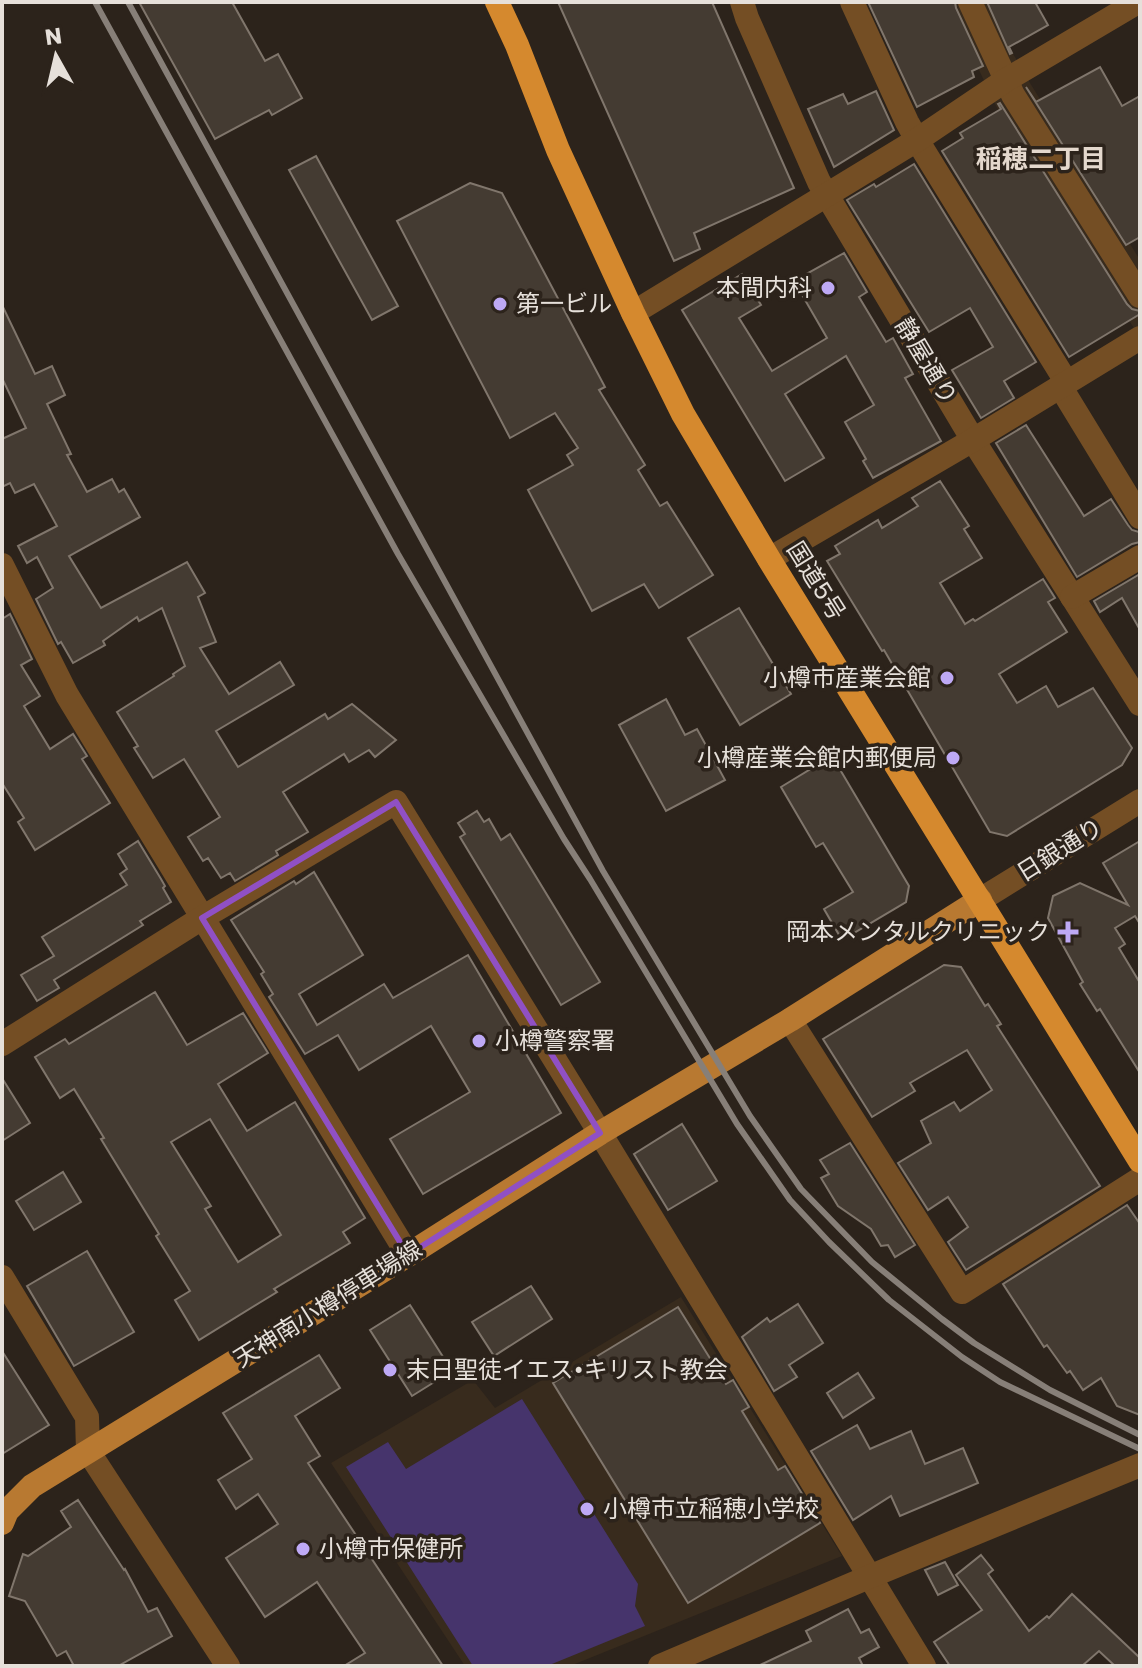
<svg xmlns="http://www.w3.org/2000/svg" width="1142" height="1668" font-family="Poppins,'Noto Sans JP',sans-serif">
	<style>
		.built { fill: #382b1d }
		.green { fill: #46346c }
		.building { fill: #443b32; stroke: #80766c; stroke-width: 2; fill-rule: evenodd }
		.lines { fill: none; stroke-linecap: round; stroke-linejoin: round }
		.minor { stroke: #744e24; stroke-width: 24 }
		.major { stroke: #b87931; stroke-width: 24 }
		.highway { stroke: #d5892e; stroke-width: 24 }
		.rail { stroke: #877f78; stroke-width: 6 }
		.marked { fill: none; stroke: #9050c4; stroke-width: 6; stroke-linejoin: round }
		.poi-dot { fill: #bea9f5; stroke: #2c231b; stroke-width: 3 }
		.labels { text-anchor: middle; stroke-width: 7; stroke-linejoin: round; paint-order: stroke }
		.poi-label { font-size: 24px; fill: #e6e0da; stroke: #2c231b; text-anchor: start }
		.street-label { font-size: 24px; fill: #e6e0da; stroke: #2c231b }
		.neighbourhood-label { font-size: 26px; font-weight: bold; fill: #e4d8cd; stroke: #2c231b }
	</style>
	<rect width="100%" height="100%" fill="#2c231b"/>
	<!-- built -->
	<g class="built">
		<path d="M947 2H990L1012 52 1030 83 1140 260V338L996 106Z"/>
		<path d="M681 1297 842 1556 570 1666H465L331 1463 473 1380 495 1408Z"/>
	</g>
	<!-- green -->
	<path class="green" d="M522 1399 638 1584 635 1606 645 1626 547 1666H473L346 1467 388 1442 406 1469Z"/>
	<!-- building -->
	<g class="building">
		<path d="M139 2H232L265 61 278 54 302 98 272 115 269 110 215 139Z"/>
		<path d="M558 2H712L794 188 694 233 700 249 674 261Z"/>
		<path d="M868 2H955L956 8 983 66 972 71 974 77 917 107Z"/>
		<path d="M987 2H1035L1048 25 1009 47 1012 53 1010 54Z"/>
		<path d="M1100 67 1122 106 1140 96V237L1126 245 1026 87 1036 102Z"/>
		<path d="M876 91 894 130 834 167 808 109 843 94 848 104Z"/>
		<path d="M1000 103 1127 304 1132 309 1140 311V314L1069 357 942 151 963 138 960 133 1001 109 998 104Z"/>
		<path d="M316 156 398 306 372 320 289 170Z"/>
		<path d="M914 164 1036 362 1004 381 1014 398 981 418 952 370 993 347 970 308 929 332 847 200 874 184 876 187Z"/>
		<path d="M470 183 502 193 605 387 599 390 645 465 638 470 660 506 667 502 713 575 659 608 644 584 592 611 528 490 573 465 567 455 578 448 555 413 510 438 397 221Z"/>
		<path d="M844 253 867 292 859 297 886 342 893 338 913 374 905 378 941 441 873 478 863 461 866 459 845 422 874 405 846 356 785 394 824 458 785 481 682 310 742 274 761 305 739 318 772 371 827 338 794 281Z"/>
		<path d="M2 305 35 374 52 366 65 395 47 404 71 454 67 455 87 492 112 479 119 492 124 489 140 517 69 556 101 608 187 562 205 593 198 597 216 642 200 648 229 694 280 662 294 685 216 731 238 767 325 714 328 719 352 704 396 740 375 757 369 750 349 762 344 754 283 792 308 832 276 851 278 855 235 881 230 873 221 878 208 858 203 861 188 837 220 817 184 759 153 778 134 748 138 746 117 712 174 676 173 674 185 666 162 608 139 621 137 617 103 641 105 645 73 663 61 642 58 644 36 599 53 588 37 557 27 563 18 546 57 526 34 484 15 493 10 483 2 487V439L26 428 2 378Z"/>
		<path d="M1026 425 1084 516 1111 499 1128 525 1132 530 1139 532 1140 542 1132 544 1077 577 996 443Z"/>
		<path d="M940 481 969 526 964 529 982 558 940 583 965 624 973 619 975 621 1043 579 1055 598 1048 602 1067 632 999 674 1017 703 1046 686 1058 707 1093 688 1132 748 1122 765 1007 836 990 832 884 650 882 651 827 561 840 554 835 546 878 520 882 528 918 506 912 498Z"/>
		<path d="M1140 574V630L1122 598 1100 612 1094 601Z"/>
		<path d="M739 608 791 694 740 725 688 638Z"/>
		<path d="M10 614 32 659 21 665 40 696 24 706 50 749 73 734 87 756 82 759 110 803 35 850 18 822 24 818 2 783V619Z"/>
		<path d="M666 699 685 735 697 729 725 780 666 811 619 725Z"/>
		<path d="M832 756 909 886 906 902 842 940 824 909 853 892 823 843 816 847 781 787Z"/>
		<path d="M477 811 484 822 489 819 501 840 510 834 600 982 561 1005 460 837 465 834 458 823Z"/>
		<path d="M138 841 161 879 165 886 163 888 171 902 140 921 143 925 54 980 59 988 37 1001 21 975 54 956 42 937 127 885 120 874 127 869 118 854Z"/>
		<path d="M1140 841V924L1135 916 1115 928 1125 944 1119 948 1140 983V1073L1100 1009 1097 1011 1080 984 1083 982 1048 918 1053 896 1080 883 1128 905 1103 863Z"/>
		<path d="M314 872 363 955 299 994 317 1025 384 984 393 998 468 955 561 1113 423 1194 390 1139 470 1092 431 1026 359 1070 338 1035 305 1054 269 997 273 994 261 974 264 972 231 920 294 881 296 884Z"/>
		<path d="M944 965 961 967 985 1006 988 1004 1001 1024 997 1026 1100 1186 966 1270 948 1242 968 1227 948 1197 928 1210 898 1163 931 1143 921 1121 954 1102 960 1111 992 1090 967 1050 910 1083 915 1091 872 1117 823 1039Z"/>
		<path d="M155 992 187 1045 243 1013 268 1053 218 1084 247 1131 295 1102 365 1218 343 1232 350 1243 274 1289 277 1292 199 1340 175 1300 190 1291 156 1236 159 1234 101 1139 104 1138 74 1089 60 1098 35 1057 65 1039 69 1044ZM210 1119 281 1235 238 1262 205 1209 211 1206 171 1142Z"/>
		<path d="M2 1078 30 1123 2 1141Z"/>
		<path d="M682 1124 717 1181 668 1210 634 1154Z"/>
		<path d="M850 1143 915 1245 895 1257 888 1245 881 1246 871 1229 838 1206 821 1178 829 1174 820 1160Z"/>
		<path d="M63 1172 81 1202 34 1230 16 1201Z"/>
		<path d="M1127 1205 1140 1224V1415L1117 1406 1101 1378 1083 1390 1070 1371 1067 1373 1047 1345 1044 1347 1003 1284Z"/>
		<path d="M87 1251 134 1332 74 1366 27 1286Z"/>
		<path d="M531 1286 552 1319 494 1356 472 1322Z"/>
		<path d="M798 1304 823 1343 789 1365 797 1377 774 1391 742 1337 767 1318 770 1322Z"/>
		<path d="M410 1305 452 1371 412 1396 370 1330Z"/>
		<path d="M678 1307 726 1384 733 1380 749 1407 742 1411 778 1470 785 1466 820 1523 688 1603 553 1383Z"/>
		<path d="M2 1351 49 1425 2 1454Z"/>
		<path d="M319 1355 340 1388 295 1416 320 1456 308 1463 443 1666H344L365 1653 317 1582 265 1617 226 1558 278 1524 258 1494 236 1509 218 1480 252 1459 223 1413Z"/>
		<path d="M858 1373 874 1398 843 1418 827 1393Z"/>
		<path d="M857 1425 870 1449 911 1431 925 1464 963 1448 978 1483 900 1516 891 1496 853 1520 811 1451Z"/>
		<path d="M78 1500 124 1570 125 1569 148 1612 157 1608 172 1636 118 1666H74L66 1651 57 1656 25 1601 9 1596 23 1554 28 1556 71 1527 61 1511Z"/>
		<path d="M981 1555 993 1570 988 1574 1029 1631 1047 1616 1049 1618 1072 1594 1140 1658V1666H1115L1099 1651 1082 1666H950L934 1642 982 1610 956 1575Z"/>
		<path d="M945 1562 958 1585 938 1595 925 1570Z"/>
		<path d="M848 1609 861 1633 869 1629 879 1647 859 1658 863 1666H758L811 1641 806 1631Z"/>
	</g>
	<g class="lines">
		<!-- minor -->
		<g class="minor">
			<path d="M742 2 747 18 819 182 973 440 1140 704"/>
			<path d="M852 2 907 122 917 140 1067 383"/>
			<path d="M970 2 1013 95 1140 296"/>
			<path d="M633 313 917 140 1006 80 1138 2"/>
			<path d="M1060 386 1140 517"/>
			<path d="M769 559 973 440 1140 338"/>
			<path d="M2 565 67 695 408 1255"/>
			<path d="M1072 597 1140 557"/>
			<path d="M980 900 1140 801"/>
			<path d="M790 1020 962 1292 1140 1179"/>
			<path d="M2 1044 202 918 396 802 600 1133 924 1666"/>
			<path d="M2 1277 87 1417 88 1451 228 1666"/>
			<path d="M660 1666 869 1577 1140 1465"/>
		</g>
		<!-- major -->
		<path class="major" d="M2 1523 7 1511 32 1486 408 1255 600 1133 790 1020 980 900"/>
		<!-- highway -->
		<path class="highway" d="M497 2 517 45 558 150 633 313 683 414 769 559 1140 1161"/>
		<!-- rail -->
		<g class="rail">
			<path d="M95 2 398 554 564 839 590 879 737 1124 790 1200 829 1242 889 1300 962 1357 1000 1382 1140 1449"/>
			<path d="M128 2 603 871 750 1116 801 1189 872 1262 942 1319 974 1343 1050 1390 1140 1435"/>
		</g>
	</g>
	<!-- marked area -->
	<path class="marked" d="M396 802 600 1133 408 1255 202 918Z"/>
	<!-- markers -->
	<g class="poi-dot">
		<circle cx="828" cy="288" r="8"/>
		<circle cx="500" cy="304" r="8"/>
		<circle cx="947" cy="678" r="8"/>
		<circle cx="953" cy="758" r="8"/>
		<path d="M1064 920h8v8h8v8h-8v8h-8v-8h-8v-8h8z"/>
		<circle cx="479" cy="1041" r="8"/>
		<circle cx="390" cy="1370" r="8"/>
		<circle cx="587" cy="1509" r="8"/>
		<circle cx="303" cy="1549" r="8"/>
	</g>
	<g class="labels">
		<!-- poi labels -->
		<g class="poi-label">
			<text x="812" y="296" text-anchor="end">本間内科</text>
			<text x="516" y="312">第一ビル</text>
			<text x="931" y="686" text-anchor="end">小樽市産業会館</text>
			<text x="937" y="766" text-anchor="end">小樽産業会館内郵便局</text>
			<text x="1050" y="940" text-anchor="end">岡本メンタルクリニック</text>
			<text x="495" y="1049">小樽警察署</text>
			<text x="406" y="1378">末日聖徒イエス•キリスト教会</text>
			<text x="603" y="1517">小樽市立稲穂小学校</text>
			<text x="319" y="1557">小樽市保健所</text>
		</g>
		<!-- street labels -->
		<g class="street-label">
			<text transform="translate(926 361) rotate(59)" y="8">静屋通り</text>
			<text transform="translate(816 581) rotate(58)" y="8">国道5号</text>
			<text transform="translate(1060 850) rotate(-32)" y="8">日銀通り</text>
			<text transform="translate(328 1304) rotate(-32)" y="8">天神南小樽停車場線</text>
		</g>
		<!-- neighbourhood labels -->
		<g class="neighbourhood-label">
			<text x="1041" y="168">稲穂二丁目</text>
		</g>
	</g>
	<!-- border -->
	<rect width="1142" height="1668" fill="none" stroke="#e6e0da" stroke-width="8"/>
	<!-- north arrow -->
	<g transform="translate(56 56) rotate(352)" stroke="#2c231b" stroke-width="6" paint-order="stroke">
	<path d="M0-6L14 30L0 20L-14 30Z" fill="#e6e0da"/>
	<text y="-12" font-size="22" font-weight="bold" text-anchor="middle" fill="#e6e0da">N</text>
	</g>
</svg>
